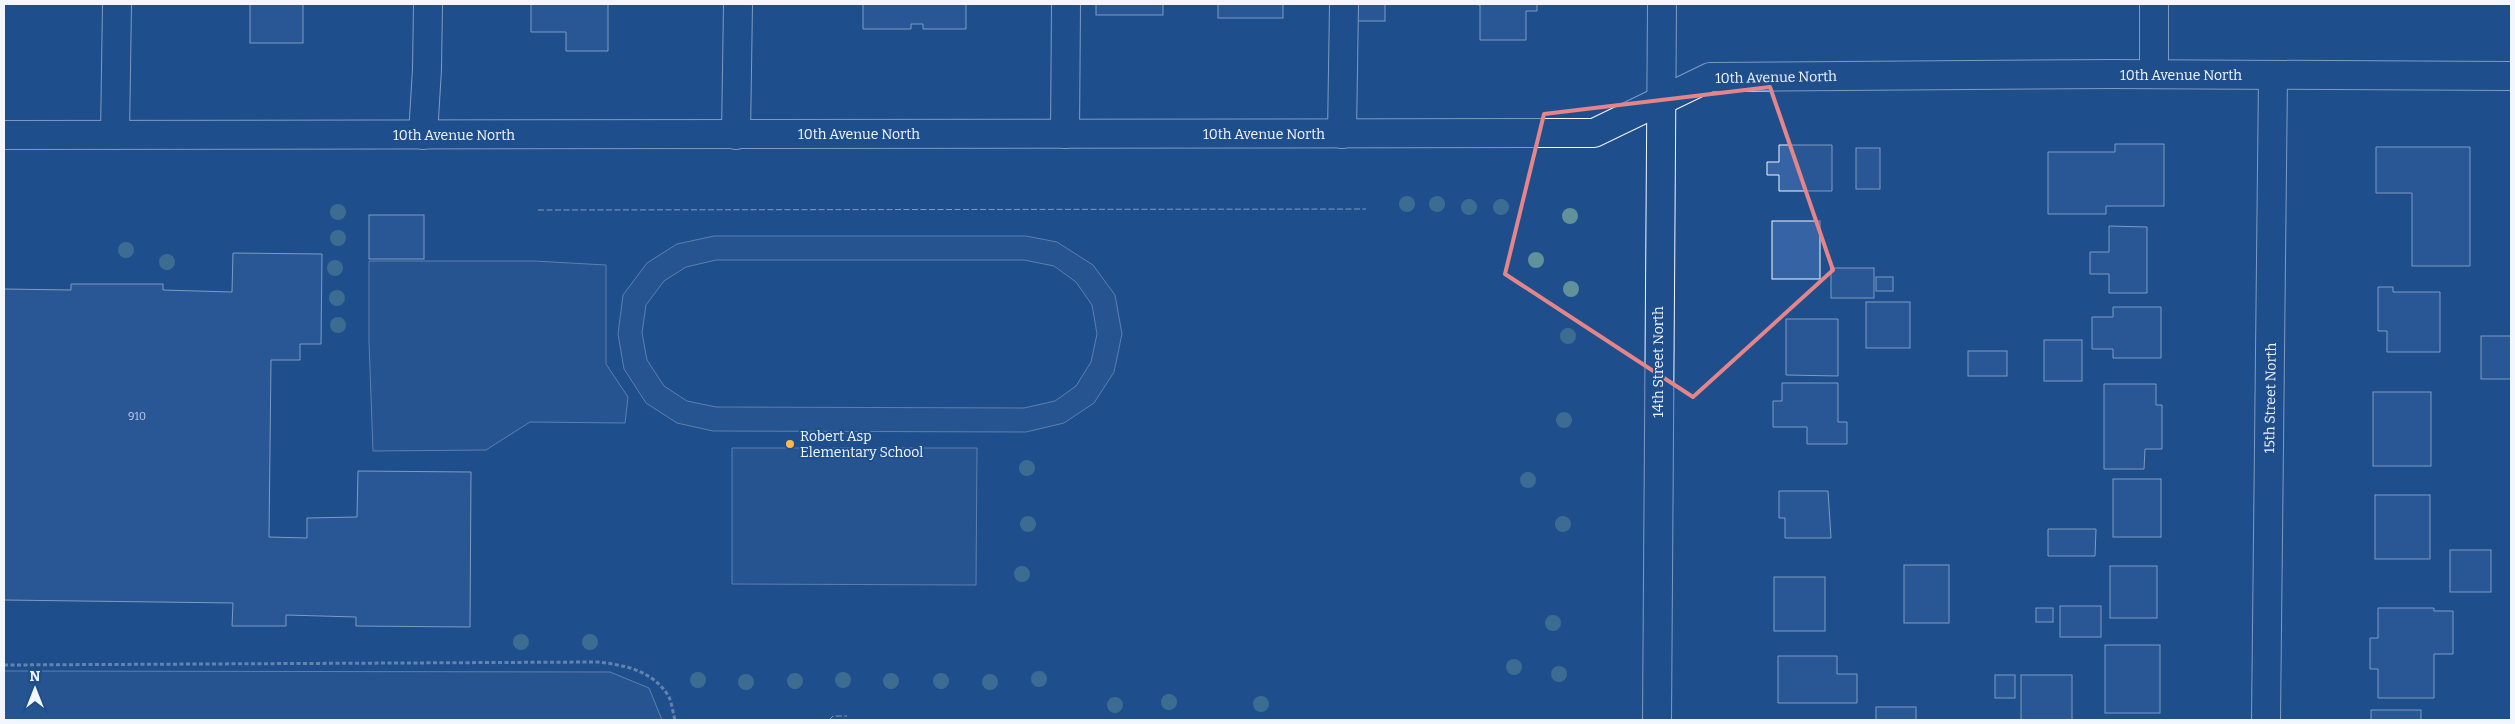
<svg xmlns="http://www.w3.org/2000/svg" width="2515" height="724" font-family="Bitter,serif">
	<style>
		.built { fill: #305b95; stroke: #a8bbd7; fill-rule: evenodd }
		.building { fill: #3563a3; stroke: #f2f6ff }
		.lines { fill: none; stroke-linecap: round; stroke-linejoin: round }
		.minor-casing { stroke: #f2f6ff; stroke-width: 30 }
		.path { stroke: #b3c4dc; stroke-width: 3; stroke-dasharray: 4 2.5; stroke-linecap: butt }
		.minor { stroke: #1f4e8c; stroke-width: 28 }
		.fence { stroke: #f2f6ff; stroke-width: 1; stroke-dasharray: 6 2.5; stroke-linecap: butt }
		.tree { fill: #61919a }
		.marked { fill: none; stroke: #e38589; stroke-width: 4; stroke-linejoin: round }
		.poi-dot { fill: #ffb74d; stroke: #1f4e8c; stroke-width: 2 }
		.labels { text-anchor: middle; stroke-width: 4; stroke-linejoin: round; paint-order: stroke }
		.number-label { font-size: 11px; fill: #c3d1e8 }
		.street-label { font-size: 14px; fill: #f2f6ff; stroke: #1f4e8c }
		.poi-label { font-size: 14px; fill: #f2f6ff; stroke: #1f4e8c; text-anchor: start }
	</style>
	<rect width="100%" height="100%" fill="#1f4e8c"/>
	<!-- built -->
	<g class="built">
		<path d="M714 236H1026L1057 242 1093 265 1115 295 1122 334 1114 372 1094 403 1064 423 1026 432 713 431 677 423 646 403 624 369 618 334 623 295 647 263 677 244ZM716 260H1024L1054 266 1076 282 1092 305 1097 334 1091 362 1076 386 1055 401 1024 408 716 407 687 401 664 386 647 360 642 333 646 305 664 281 686 267Z"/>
		<path d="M369 261H534L606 265V364L628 397 625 423 530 422 486 450 373 451 369 342Z"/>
		<path d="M732 448H977L976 585 732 584Z"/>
		<path d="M4 671 610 672 649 688 662 720H4Z"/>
	</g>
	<!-- building -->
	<g class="building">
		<rect x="250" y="4" width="53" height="39"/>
		<path d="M531 4H608V51H566V32H531Z"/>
		<path d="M863 4H966V29H923V24H911V29H863Z"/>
		<rect x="1096" y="4" width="67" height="11"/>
		<rect x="1218" y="4" width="65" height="14"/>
		<rect x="1356" y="4" width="29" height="17"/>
		<path d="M1537 4V11H1526V40H1480V5L1473 4Z"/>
		<path d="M2115 144H2164V206H2106V214H2048V152H2115Z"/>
		<path d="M1779 145H1832V191H1779V175H1767V162H1779Z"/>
		<path d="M2376 147H2470V266H2412V193H2376Z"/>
		<rect x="1856" y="148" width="24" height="41"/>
		<rect x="369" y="215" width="55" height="44"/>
		<rect x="1772" y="221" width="48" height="58"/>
		<path d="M2109 226 2147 227V293H2109V274H2090V252H2109Z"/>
		<path d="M233 253 322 254 321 344H300V360H271L269 537 307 538V518L357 517 358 471 471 472 470 627 356 626V617L286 615V626H232L233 603 4 600V289L71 290V284H163V290L232 292Z"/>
		<rect x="1831" y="268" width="43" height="30"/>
		<rect x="1876" y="277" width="17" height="14"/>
		<path d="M2378 287H2393V292H2440V352H2387V331H2378Z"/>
		<rect x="1866" y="302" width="44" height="46"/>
		<path d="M2113 307H2161V358H2113V349H2092V317H2113Z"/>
		<path d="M1786 319H1838V376L1786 375Z"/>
		<rect x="2481" y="336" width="30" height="43"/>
		<rect x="2044" y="340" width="38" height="41"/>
		<rect x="1968" y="351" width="39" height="25"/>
		<path d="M1782 383H1838V422H1847V444H1807V427H1773V401H1782Z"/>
		<path d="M2104 384H2156V405H2162V449H2145L2144 469H2104Z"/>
		<rect x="2373" y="392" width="58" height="74"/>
		<rect x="2113" y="479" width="48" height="58"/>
		<path d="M1779 491H1828L1831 538H1785V518H1779Z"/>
		<rect x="2375" y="495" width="55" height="64"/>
		<path d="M2048 529H2096L2095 556H2048Z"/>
		<rect x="2450" y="550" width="41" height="42"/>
		<rect x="1904" y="565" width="45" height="58"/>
		<rect x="2110" y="566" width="47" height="52"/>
		<rect x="1774" y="577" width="51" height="54"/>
		<rect x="2060" y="606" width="41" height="31"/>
		<rect x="2036" y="608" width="17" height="14"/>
		<path d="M2378 608H2434V611H2453V654H2434V698H2378V669H2370V638H2378Z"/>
		<rect x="2105" y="645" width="55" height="68"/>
		<path d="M1778 656H1837V674H1857V703H1778Z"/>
		<rect x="1995" y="675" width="20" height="23"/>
		<rect x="2021" y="675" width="51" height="45"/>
		<rect x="1876" y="707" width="40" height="13"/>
		<rect x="2371" y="710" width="50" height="10"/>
	</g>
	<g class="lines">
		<!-- minor casing -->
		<g class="minor-casing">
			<g id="minor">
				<path d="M2154 74V4"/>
				<path d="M1065 134 1066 4"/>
				<path d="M1342 134 1344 4"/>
				<path d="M4 135 1594 133 1710 77 2112 74 2511 76"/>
				<path d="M115 135 117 4"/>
				<path d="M423 135 427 69 428 4"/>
				<path d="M736 135 738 4"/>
				<path d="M1657 720 1662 4"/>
				<path d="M2266 720 2273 76"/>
			</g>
		</g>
		<!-- path -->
		<path class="path" d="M4 665 598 662C625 665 654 671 669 697 672 704 673 713 675 720"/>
		<!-- minor -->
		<use href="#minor" class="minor"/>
		<!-- fence -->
		<g class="fence">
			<path d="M538 210 1366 209"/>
			<path d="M829 720 833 716H847"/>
		</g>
	</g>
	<!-- trees -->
	<g class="tree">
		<circle cx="1407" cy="204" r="8"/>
		<circle cx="1437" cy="204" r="8"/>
		<circle cx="1469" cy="207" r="8"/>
		<circle cx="1501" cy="207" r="8"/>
		<circle cx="338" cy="212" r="8"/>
		<circle cx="1570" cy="216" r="8"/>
		<circle cx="338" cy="238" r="8"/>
		<circle cx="126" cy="250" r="8"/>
		<circle cx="1536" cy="260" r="8"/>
		<circle cx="167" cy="262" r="8"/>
		<circle cx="335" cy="268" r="8"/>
		<circle cx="1571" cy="289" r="8"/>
		<circle cx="337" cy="298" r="8"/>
		<circle cx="338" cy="325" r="8"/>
		<circle cx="1568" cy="336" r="8"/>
		<circle cx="1564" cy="420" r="8"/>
		<circle cx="1027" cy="468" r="8"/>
		<circle cx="1528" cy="480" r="8"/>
		<circle cx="1028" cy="524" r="8"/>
		<circle cx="1563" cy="524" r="8"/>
		<circle cx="1022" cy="574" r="8"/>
		<circle cx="1553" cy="623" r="8"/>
		<circle cx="521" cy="642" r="8"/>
		<circle cx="590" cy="642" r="8"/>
		<circle cx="1514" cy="667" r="8"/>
		<circle cx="1559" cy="674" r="8"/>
		<circle cx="1039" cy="679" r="8"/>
		<circle cx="698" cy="680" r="8"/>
		<circle cx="843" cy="680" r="8"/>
		<circle cx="795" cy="681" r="8"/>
		<circle cx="891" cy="681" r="8"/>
		<circle cx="941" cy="681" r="8"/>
		<circle cx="746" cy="682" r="8"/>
		<circle cx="990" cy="682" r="8"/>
		<circle cx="1169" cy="702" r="8"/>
		<circle cx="1261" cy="704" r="8"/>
		<circle cx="1115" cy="705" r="8"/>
	</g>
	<!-- marked area -->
	<path d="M0 0H2515V724H0ZM1770 87 1833 270 1693 397 1505 274 1544 114Z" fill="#1f4e8c" fill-opacity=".55" fill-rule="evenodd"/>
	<path class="marked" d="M1770 87 1833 270 1693 397 1505 274 1544 114Z"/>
	<!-- markers -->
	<circle class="poi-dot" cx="790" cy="444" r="5"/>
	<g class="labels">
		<!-- number labels -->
		<g class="number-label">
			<text x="137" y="420">910</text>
		</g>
		<!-- street labels -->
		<g class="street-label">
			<text x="2181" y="80">10th Avenue North</text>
			<text transform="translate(1776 77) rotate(-1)" y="5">10th Avenue North</text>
			<text x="859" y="139">10th Avenue North</text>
			<text x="1264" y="139">10th Avenue North</text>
			<text x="454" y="140">10th Avenue North</text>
			<text transform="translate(1658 362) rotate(-90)" y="5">14th Street North</text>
			<text transform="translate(2270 398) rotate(-89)" y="5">15th Street North</text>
		</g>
		<!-- poi labels -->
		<g class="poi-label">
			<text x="800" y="441">Robert Asp<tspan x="800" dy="16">Elementary School</tspan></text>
		</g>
	</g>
	<!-- border -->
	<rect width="2515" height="724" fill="none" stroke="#f2f6ff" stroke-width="10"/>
	<!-- north arrow -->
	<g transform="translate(35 689)" stroke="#1f4e8c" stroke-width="4" paint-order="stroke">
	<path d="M0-4L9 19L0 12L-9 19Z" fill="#f2f6ff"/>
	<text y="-8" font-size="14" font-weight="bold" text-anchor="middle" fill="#f2f6ff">N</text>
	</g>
</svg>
